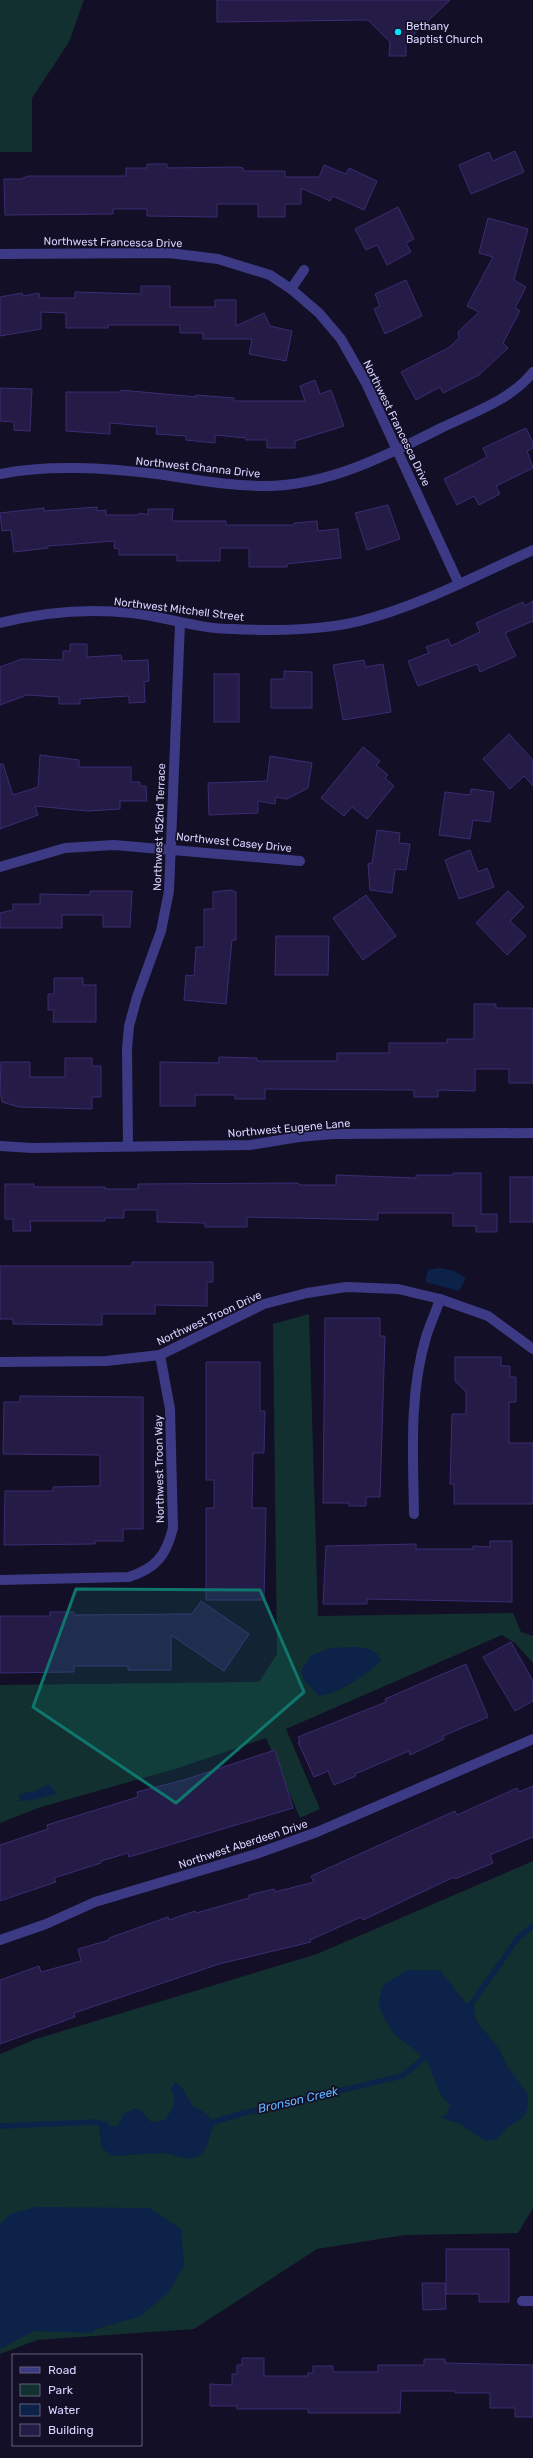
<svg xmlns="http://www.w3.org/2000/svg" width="533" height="2458" font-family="Rubik,sans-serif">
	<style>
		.green { fill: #12302f }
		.water { fill: #0c2248 }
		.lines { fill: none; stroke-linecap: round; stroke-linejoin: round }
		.stream { stroke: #0c2248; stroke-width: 5.5 }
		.building { fill: #241b47; stroke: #3b2d73 }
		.street { stroke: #3d3a85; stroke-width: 10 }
		.marked { fill: #0f766e; fill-opacity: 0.2; stroke: #0f766e; stroke-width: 3; stroke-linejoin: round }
		.poi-dot { fill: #00e5ff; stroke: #130f26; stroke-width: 1.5 }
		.labels { text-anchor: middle; stroke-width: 3.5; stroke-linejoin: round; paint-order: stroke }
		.poi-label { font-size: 11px; fill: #d9d4ff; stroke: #130f26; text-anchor: start }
		.street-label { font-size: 11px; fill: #d9d4ff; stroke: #130f26 }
		.water-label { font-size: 12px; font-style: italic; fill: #62b6ff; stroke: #130f26 }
	</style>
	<rect width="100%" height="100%" fill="#130f26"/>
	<!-- green -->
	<g class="green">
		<path d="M0 0H84L69 42 32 98V152H0Z"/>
		<path d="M309 1314 318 1616 513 1613 521 1632 533 1636V1663L515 1643 502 1635 286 1729 320 1809 300 1818 266 1738 178 1768 38 1808 0 1823V1685L259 1682 277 1654 273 1324Z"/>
		<path d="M533 1861V2208L518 2233 405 2235 317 2249 194 2329 37 2340 0 2354V2054L36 2039 317 1954Z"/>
	</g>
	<!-- water -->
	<g class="water">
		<path d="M440 1268 454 1271 466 1278 459 1291 425 1282 428 1270Z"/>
		<path d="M330 1648C348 1648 374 1642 381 1661 368 1674 336 1695 319 1696L304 1680 301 1672 310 1656Z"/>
		<path d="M49 1784 57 1794 33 1800 19 1801V1794L35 1791Z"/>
		<path d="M407 1970H440L466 2003 473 2002 476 2020 499 2049 507 2066 527 2093 528 2107 524 2117 507 2128 497 2139 486 2141 458 2123 441 2118 447 2114 450 2105 441 2096 426 2059 395 2035 384 2018 378 2003 383 1985Z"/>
		<path d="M175 2082 181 2086 192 2105 207 2114 214 2123 207 2147 198 2157 186 2159 165 2153 112 2156 102 2148 98 2122 105 2121 111 2126H117L124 2114 135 2108 142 2111 151 2122 164 2120C174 2109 177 2102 171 2088Z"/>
		<path d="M36 2207 150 2208 181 2229 184 2266 169 2292 141 2316 96 2329 92 2333 34 2331 0 2349V2224L10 2214Z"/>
	</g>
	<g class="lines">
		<!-- stream -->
		<g class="stream">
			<path d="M469 2007 518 1938 533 1926"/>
			<path d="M207 2124 240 2114 402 2076 430 2053"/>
			<path d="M0 2126 98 2122 102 2126"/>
		</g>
	</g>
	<!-- building -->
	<g class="building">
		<path d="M217 0H450L406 42V56H389L390 42 368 20 217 22Z"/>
		<path d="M515 151 524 172 471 194 459 165 489 152 493 161Z"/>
		<path d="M147 164H167V168L238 167 243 168V171H285V177H319L324 165 346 174 349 168 377 181 364 210 333 196 330 201 301 188V204H285V217H258V204H217V217L147 216V209H113V214L5 215 4 179H21L28 176H126V168H147Z"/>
		<path d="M398 207 414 239 406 243 411 252 387 265 377 245 366 250 355 229Z"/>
		<path d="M488 218 528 229 514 280 526 287 515 308 520 311 503 343 508 348 479 375 443 393 440 387 416 400 401 372 450 347 459 338 458 332 479 312 467 306 493 257 479 253Z"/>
		<path d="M406 280 422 316 385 334 374 309 380 306 375 294Z"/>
		<path d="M141 286H170V307H215V300H236V326L264 313 270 326 292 331 286 361 249 354 252 339H203V333H180V325H108V328H66V313L41 312V329L0 336V297L22 293 23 296 39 293 40 298H75V292L141 294Z"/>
		<path d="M315 380 320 394 331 390 344 426 295 441V448H267V440H246V438L215 435V443L186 440V436L156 434 157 427 110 423V434L66 431V392H121V390L196 397V395L234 398V401H305L300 386Z"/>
		<path d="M0 388 32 389 30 431 14 430V422L0 421Z"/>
		<path d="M526 428 533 443V448L527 451 533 468 496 486 500 494 479 505 474 496 457 505 444 479 487 457 483 448Z"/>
		<path d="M388 505 400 539 367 550 355 513Z"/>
		<path d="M97 507V511L106 510V515H138L139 513 148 515V509H173L172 521H226V525H294V523L317 521 318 531 338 529 341 558 287 564V567H249V548H220V561H177V555H119V549L114 548 115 541 48 546V548L14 552 11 530 2 531 0 513 44 508V511Z"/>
		<path d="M533 601V621L505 633 516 656 480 672 477 664 418 686 408 661 429 653 426 647 448 639 451 646 480 632 476 623 523 602 525 606Z"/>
		<path d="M70 644H87V657L121 655 122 661 148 660 149 681 144 682 145 702 129 703V696L80 699V704H59V697L27 695 0 705V667L22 659 63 660V651H70Z"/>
		<path d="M364 660 365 667 383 664 391 712 343 720 333 665Z"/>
		<path d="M284 671 312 672V708H271V679H284Z"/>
		<rect x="214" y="674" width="25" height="48"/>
		<path d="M509 734 533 760V786L524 776 510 789 483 759Z"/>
		<path d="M363 747 380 761 376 765 388 775 385 778 394 786 367 819 352 807 344 816 321 798Z"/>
		<path d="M40 755 79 760V767H131V782H140V786H146L147 801H120V809L88 811 35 806 38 815 0 829V764H3L13 795 38 787Z"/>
		<path d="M270 756 312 763 308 788 287 799 276 797 275 804 258 801V813L209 815 208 783 267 781Z"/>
		<path d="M471 789 494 792 490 822 473 820 470 839 439 835 445 792 470 795Z"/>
		<path d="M377 830 400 833 399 843 410 844 406 870 395 869 392 893 370 890 368 864 372 863Z"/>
		<path d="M470 850 478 872 487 868 494 887 459 899 445 860Z"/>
		<path d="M231 890 236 892V940H232L226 1004 184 1000 186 975 194 976 196 947H204V909H213V892Z"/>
		<path d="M90 891H132L130 927H103V915H62V928H0V913L13 910V904H40V894L90 895Z"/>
		<path d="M508 891 524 907 510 921 526 936 507 955 476 923Z"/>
		<path d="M366 895 396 936 363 960 333 918Z"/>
		<path d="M276 936H329L328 975H275Z"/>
		<path d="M54 978H83V985H96V1022H53L54 1010H48V994H54Z"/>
		<path d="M474 1004H496V1008H533V1083H509V1069H475V1091L438 1090V1097H414V1090L265 1089V1099H235V1095H195V1106H160V1062L219 1063V1057L257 1058V1061H337V1053H389V1043H447V1039H474Z"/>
		<path d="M65 1058H92V1066H101V1097H92V1109L19 1107 2 1102 0 1090 1 1062H30V1077H65Z"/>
		<path d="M453 1173H481V1214H497V1232H476V1226H453V1213H378V1220L247 1217V1227H205V1223L157 1222V1210H124V1218H105V1221H30L31 1231H13V1219H5V1184H34V1187H105V1189H138V1184L297 1183 301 1185H336V1175L416 1178V1175H453Z"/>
		<rect x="510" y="1177" width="23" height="45"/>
		<path d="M132 1262H213V1282H207V1306L155 1305V1314H102V1325L13 1324V1319H0V1266H132Z"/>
		<path d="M325 1318H380V1336H385L380 1497H366V1506H349V1503H323Z"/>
		<path d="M455 1357H501V1366H510V1377H516V1402H509V1443H533V1504H454V1484H450L452 1414H466V1392L455 1381Z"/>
		<path d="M206 1362H260V1411H265L264 1453H253L252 1508H266L264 1600H206V1508H214V1480H206Z"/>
		<path d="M20 1396 143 1397V1529H123V1541H95V1544L4 1545 5 1491H53V1487L100 1486V1455L3 1454 4 1402H20Z"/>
		<path d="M490 1541H512V1602L367 1599V1604H323L326 1546 416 1544V1549H473V1546L490 1547Z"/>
		<path d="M201 1601 249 1634 224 1671 171 1635V1670H128V1666H74V1672L0 1673V1616H50V1612H74V1615L192 1614Z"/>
		<path d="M511 1642 533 1681V1701L515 1711 483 1657Z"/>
		<path d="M466 1664 488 1717 443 1736 444 1739 410 1755 409 1751 355 1774 356 1776 334 1785 328 1771 314 1777 298 1742H300L298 1737 386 1702 385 1699Z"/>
		<path d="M275 1750 293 1808 129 1857 128 1853 101 1861V1863L54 1878 56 1882 0 1901V1845L48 1829 47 1825 138 1797 137 1792 184 1780Z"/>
		<path d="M533 1786V1837L490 1855 493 1863 455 1879 454 1877 363 1920 361 1917 310 1940 311 1942 219 1964 74 2013 75 2017 0 2044V1980L39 1966 41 1972 81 1961 78 1949 109 1940V1938L168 1917 169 1920 195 1911 196 1913 249 1898V1895L274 1889 275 1892 314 1882 311 1876 437 1819 455 1811 457 1815 517 1788 519 1792Z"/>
		<path d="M446 2249H509V2302H479V2294H446Z"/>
		<path d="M422 2283H445L446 2309 423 2310Z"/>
		<path d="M242 2358H264V2376H308V2373H313V2366H333V2372H378V2365H424V2359H445V2363L533 2365V2417H515V2408H490V2393H455V2391H401L400 2413H308V2409H237V2406H210V2384L232 2385V2374H237V2365H242Z"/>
	</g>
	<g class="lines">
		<!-- street -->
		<g class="street">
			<path d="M0 254 169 253 218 259 270 275 291 289 319 313 341 339 366 383 459 584"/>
			<path d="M291 289 304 270"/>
			<path d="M0 474C50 464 106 468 157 474 192 479 228 486 265 486 327 486 386 456 441 428 472 413 511 400 533 372"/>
			<path d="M0 623C43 612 87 608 132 613 166 617 199 629 233 629 274 631 320 631 360 621 420 606 477 575 533 550"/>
			<path d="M0 867 65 848 114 845 300 861"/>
			<path d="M128 1145 127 1049 129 1026 137 997 161 931 169 891 180 623"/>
			<path d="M0 1146 32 1148 250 1145 299 1137 333 1134 533 1133"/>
			<path d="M0 1362 106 1361 160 1355 264 1304 307 1293 346 1287 398 1289 440 1299 488 1316 533 1349"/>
			<path d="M414 1514C413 1455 409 1394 426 1337 430 1324 436 1312 440 1299"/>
			<path d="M0 1580 129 1577C156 1568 166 1556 173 1528L170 1409 160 1355"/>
			<path d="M0 1940 46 1924 95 1902 256 1854 317 1832 533 1739"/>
			<path d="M522 2301H533"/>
		</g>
	</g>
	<!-- marked area -->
	<path class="marked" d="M76 1589 260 1590 304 1692 176 1803 33 1707Z"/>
	<!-- markers -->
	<circle class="poi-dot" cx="398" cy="32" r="4"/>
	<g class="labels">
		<!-- poi labels -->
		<g class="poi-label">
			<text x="406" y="30">Bethany<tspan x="406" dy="13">Baptist Church</tspan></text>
		</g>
		<!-- street labels -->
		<g class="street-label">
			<text transform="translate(113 242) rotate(1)" y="4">Northwest Francesca Drive</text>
			<text transform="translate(397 423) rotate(64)" y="4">Northwest Francesca Drive</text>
			<text transform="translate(198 467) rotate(6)" y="4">Northwest Channa Drive</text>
			<text transform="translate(179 609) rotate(7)" y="4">Northwest Mitchell Street</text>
			<text transform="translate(159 827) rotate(-88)" y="4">Northwest 152nd Terrace</text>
			<text transform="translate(234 842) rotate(6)" y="4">Northwest Casey Drive</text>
			<text transform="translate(289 1128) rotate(-5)" y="4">Northwest Eugene Lane</text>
			<text transform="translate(209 1318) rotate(-25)" y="4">Northwest Troon Drive</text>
			<text transform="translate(159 1469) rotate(-91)" y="4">Northwest Troon Way</text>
			<text transform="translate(243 1844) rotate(-18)" y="4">Northwest Aberdeen Drive</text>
		</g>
		<!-- water labels -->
		<g class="water-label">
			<text transform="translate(298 2100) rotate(-13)" y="4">Bronson Creek</text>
		</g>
	</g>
	<!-- legend -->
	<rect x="12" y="2354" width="130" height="92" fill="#130f26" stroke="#625e7d"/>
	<rect x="20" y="2367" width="20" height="6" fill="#3d3a85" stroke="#625e7d"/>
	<text x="48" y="2374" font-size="12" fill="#d9d4ff">Road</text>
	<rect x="20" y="2384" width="20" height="12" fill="#12302f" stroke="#625e7d"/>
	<text x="48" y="2394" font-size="12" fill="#d9d4ff">Park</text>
	<rect x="20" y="2404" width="20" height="12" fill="#0c2248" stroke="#625e7d"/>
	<text x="48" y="2414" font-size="12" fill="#d9d4ff">Water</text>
	<rect x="20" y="2424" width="20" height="12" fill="#241b47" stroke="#625e7d"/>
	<text x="48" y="2434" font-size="12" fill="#d9d4ff">Building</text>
</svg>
